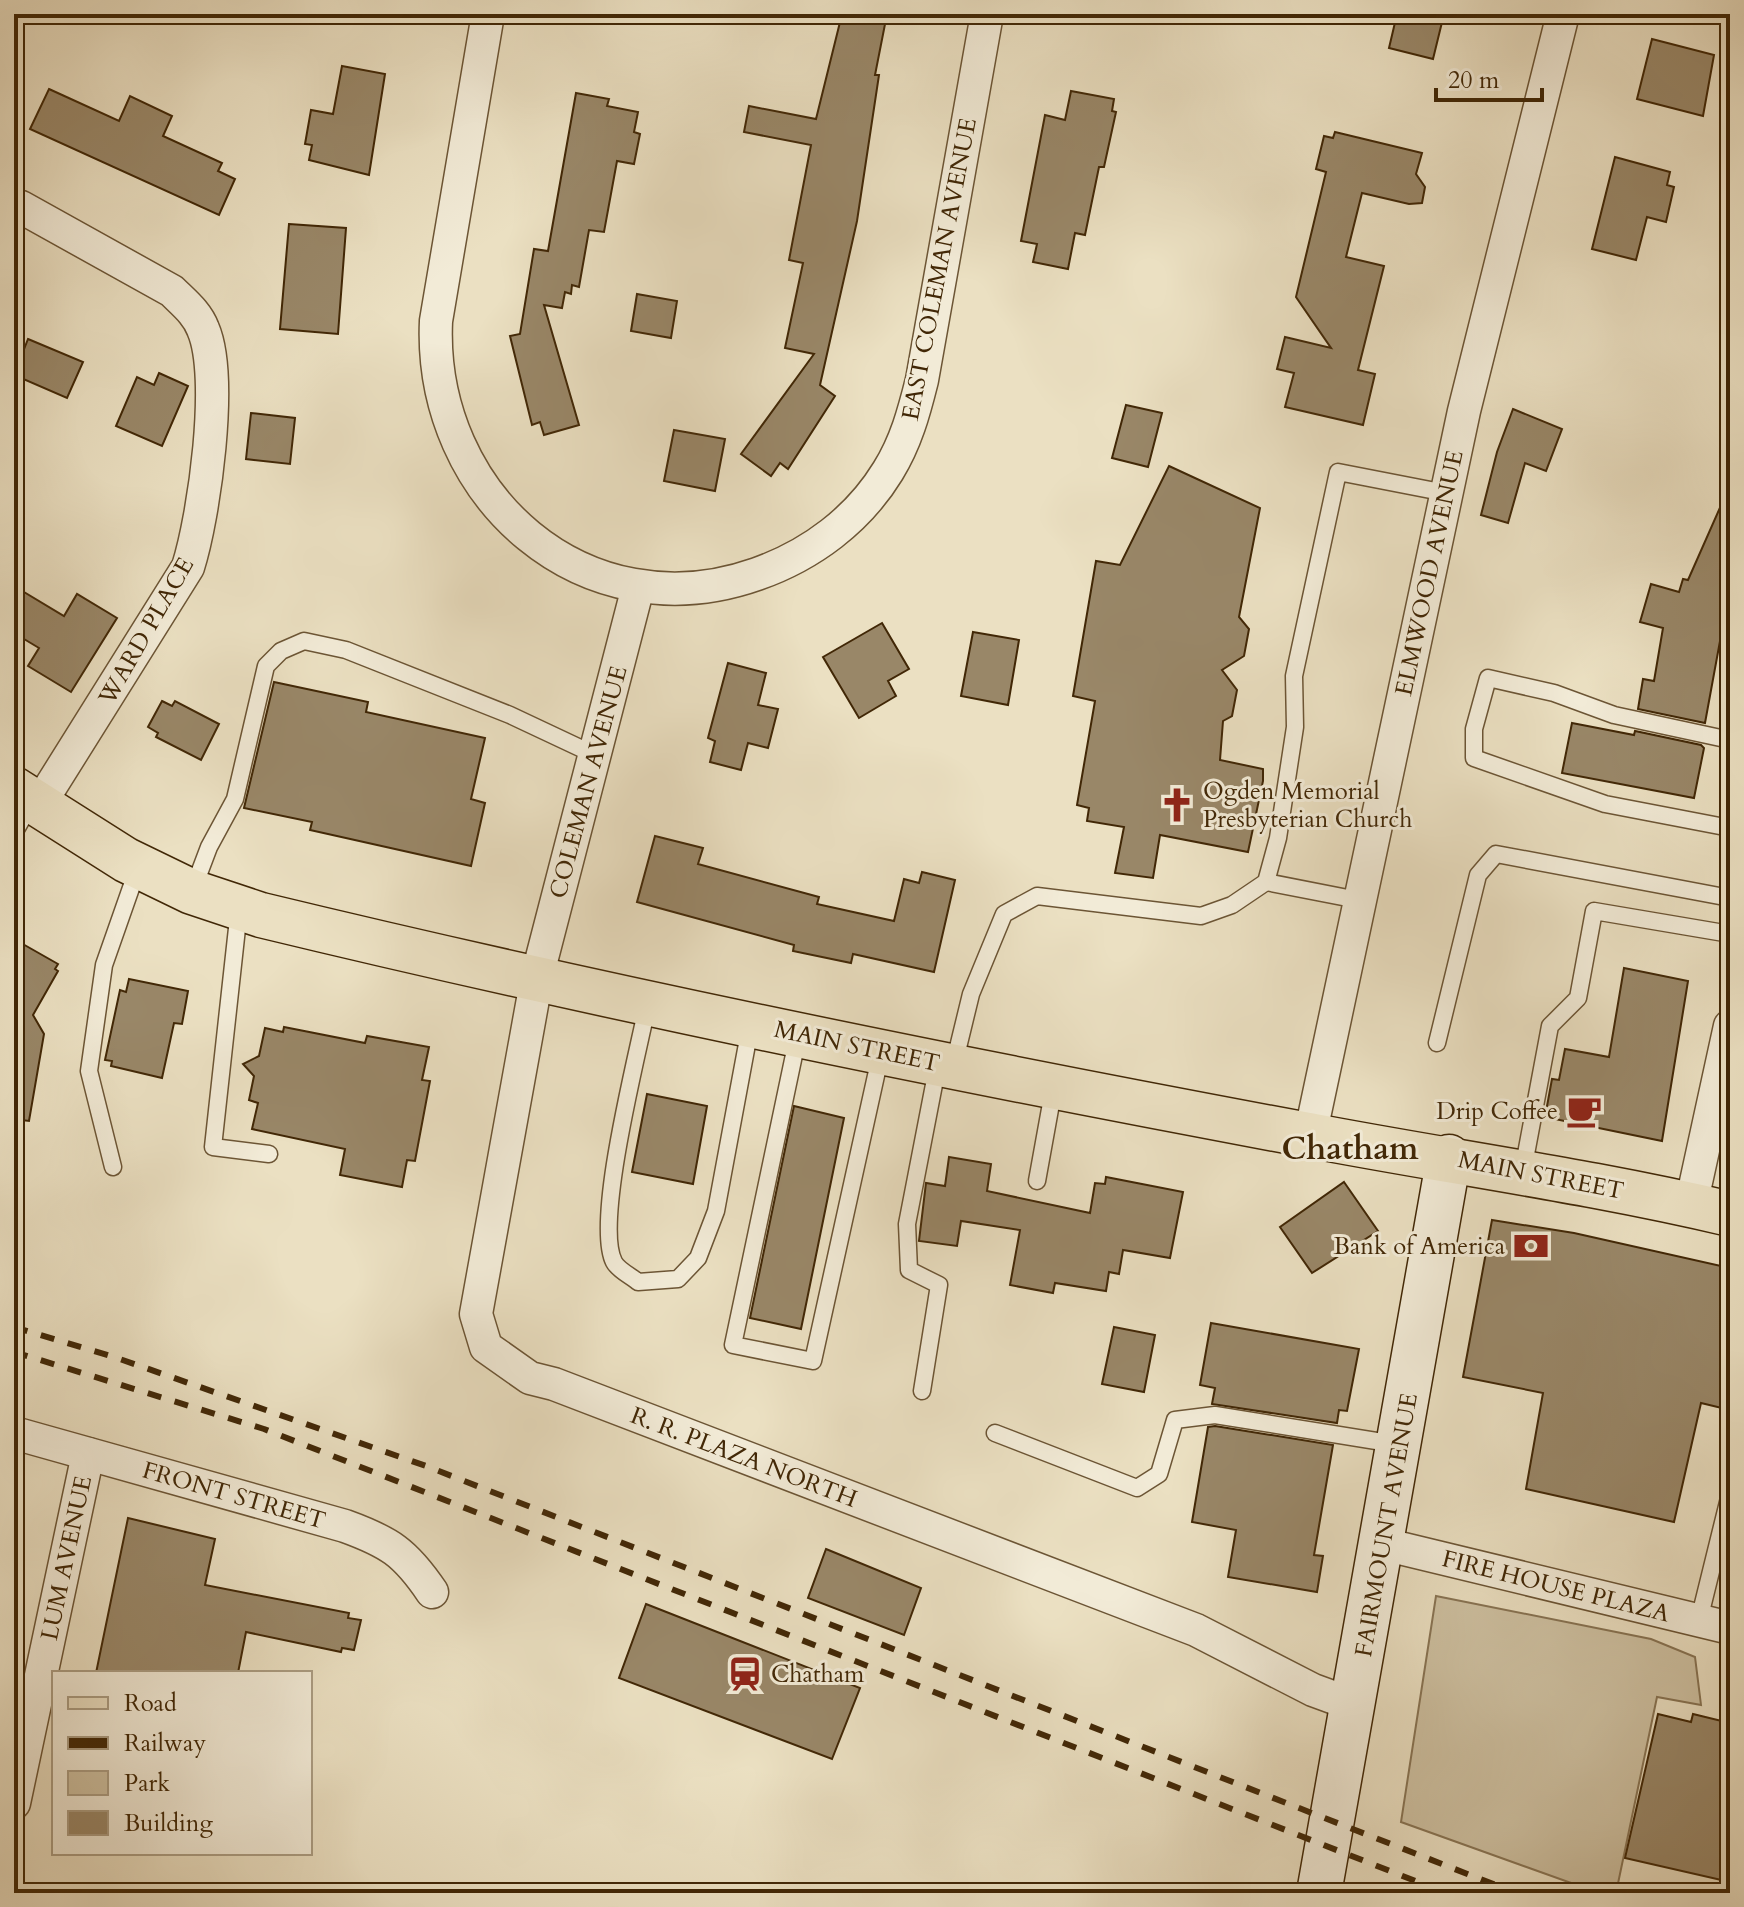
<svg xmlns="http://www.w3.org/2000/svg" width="1744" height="1907" font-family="Cardo,serif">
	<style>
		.green { fill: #cec1a2; stroke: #887454; stroke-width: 2 }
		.building { fill: #998768; stroke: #412706; stroke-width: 2 }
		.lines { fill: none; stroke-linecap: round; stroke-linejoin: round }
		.service-casing { stroke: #6c5535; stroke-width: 19 }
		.minor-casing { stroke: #6c5535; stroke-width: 35 }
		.secondary-casing { stroke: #412706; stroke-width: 47 }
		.primary-casing { stroke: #412706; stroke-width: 47 }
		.service { stroke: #f2ebd7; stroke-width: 16 }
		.minor { stroke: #f2ebd7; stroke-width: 32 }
		.secondary { stroke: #f2ebd7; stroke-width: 44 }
		.primary { stroke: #ebe0c2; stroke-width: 44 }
		.rail { stroke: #412706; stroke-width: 6; stroke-dasharray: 14 14; stroke-linecap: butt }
		.labels { text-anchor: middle; stroke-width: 6; stroke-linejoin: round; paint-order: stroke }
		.street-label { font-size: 24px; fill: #412706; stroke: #f2ebd7 }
		.poi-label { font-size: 24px; fill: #412706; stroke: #f2ebd7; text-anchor: start }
		.district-label { font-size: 32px; font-weight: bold; fill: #412706; stroke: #f2ebd7 }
	</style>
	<rect width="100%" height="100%" fill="#ebe0c2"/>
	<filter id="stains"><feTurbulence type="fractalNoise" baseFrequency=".0025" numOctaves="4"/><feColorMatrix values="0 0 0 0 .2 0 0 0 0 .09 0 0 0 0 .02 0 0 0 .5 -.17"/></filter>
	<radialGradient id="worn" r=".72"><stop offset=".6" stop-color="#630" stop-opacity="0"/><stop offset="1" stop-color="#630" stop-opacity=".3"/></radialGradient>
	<!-- green -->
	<path class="green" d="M1436 1596 1651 1639 1695 1657 1701 1705 1657 1697 1616 1893H1599L1401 1822Z"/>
	<!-- building -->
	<g class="building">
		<path d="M842 14H887L875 75H879L857 221 820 385 835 396 788 469 780 463 771 476 741 454 814 354 785 348 803 263 789 260 811 145 744 132 749 106 816 119Z"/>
		<path d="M1397 14H1444L1433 59 1389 48Z"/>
		<path d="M1652 39 1714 55 1703 116 1637 99Z"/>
		<path d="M342 66 385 74 369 175 309 160 312 145 305 144 311 110 333 114Z"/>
		<path d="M49 89 119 121 130 96 172 116 163 136 222 163 218 171 235 179 219 215 30 129Z"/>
		<path d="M1071 91 1114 99 1112 111 1116 112 1104 167H1099L1085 235 1075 233 1068 269 1033 262 1037 244 1021 241 1045 115 1065 120Z"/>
		<path d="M576 93 609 99 607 106 638 112 634 132 640 134 634 164 617 161 604 232 589 230 579 287 572 285 571 294 565 292 562 308 544 305 579 425 544 435 540 422 532 425 510 336 520 334 534 249 548 251Z"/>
		<path d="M1335 132 1422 153 1416 174 1425 187 1422 203 1409 204 1362 193 1346 257 1384 266 1358 370 1375 374 1363 425 1285 407 1294 373 1277 369 1285 337 1331 348 1296 297 1326 172 1316 169 1324 136 1333 138Z"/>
		<path d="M1615 157 1670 172 1667 185 1674 187 1666 222 1647 217 1636 260 1592 249Z"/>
		<path d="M289 224 346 228 338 334 280 329Z"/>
		<path d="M637 294 677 301 671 338 631 331Z"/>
		<path d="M28 339 83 362 67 398 14 375Z"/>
		<path d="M159 373 188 386 162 446 116 426 137 377 154 385Z"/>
		<path d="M1126 405 1162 413 1148 467 1112 458Z"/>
		<path d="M1513 409 1562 429 1546 471 1525 463 1508 523 1481 515 1497 452Z"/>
		<path d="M251 413 295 418 290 464 246 459Z"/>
		<path d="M674 430 725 439 715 491 664 481Z"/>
		<path d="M1169 466 1260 508 1239 617 1249 629 1244 656 1222 670 1237 690 1232 716 1223 721 1220 760 1263 769V781L1248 852 1160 835 1153 878 1115 873 1124 827 1087 821 1089 808 1077 805 1095 701 1073 696 1096 561 1120 565Z"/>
		<path d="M1730 485V642L1720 641 1705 723 1638 709 1643 679 1654 681 1663 628 1640 622 1651 584 1679 592 1683 579 1688 580Z"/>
		<path d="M14 586 64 616 77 594 117 618 71 692 28 666 39 648 14 633Z"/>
		<path d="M882 623 909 669 888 681 896 696 859 718 823 657Z"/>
		<path d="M973 632 1019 640 1008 705 961 696Z"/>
		<path d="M728 663 766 673 758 705 778 709 768 748 748 743 741 770 710 762 715 741 708 738Z"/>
		<path d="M274 682 368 702 366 712 485 738 471 799 485 803 471 866 310 830 312 822 244 808Z"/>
		<path d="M162 701 172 706 175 701 219 724 201 760 156 737 158 733 148 727Z"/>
		<path d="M1572 723 1634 735 1635 731 1701 745 1704 748 1694 798 1562 773Z"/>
		<path d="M655 836 703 848 698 864 819 897 817 904 894 921 904 879 919 883 922 872 955 880 934 972 853 954 851 963 793 951 794 945 637 902Z"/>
		<path d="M14 939 58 964 55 969 58 971 33 1015 44 1034 29 1121 14 1119Z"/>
		<path d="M1624 968 1688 981 1662 1141 1545 1117 1552 1079 1559 1080 1565 1049 1609 1057Z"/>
		<path d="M129 979 188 991 182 1024 174 1023 162 1078 111 1066 112 1061 105 1060 120 990 126 992Z"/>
		<path d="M284 1027 365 1043 367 1036 429 1047 422 1080 430 1081 415 1161 407 1160 402 1187 340 1175 345 1149 252 1129 258 1103 249 1100 254 1076 243 1064 259 1056 265 1028 283 1032Z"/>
		<path d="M647 1094 707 1106 693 1184 632 1172Z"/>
		<path d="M794 1106 844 1118 801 1329 750 1318Z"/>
		<path d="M949 1157 991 1164 987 1191 1090 1213 1095 1183 1105 1184 1106 1177 1183 1192 1170 1258 1123 1250 1119 1274 1109 1272 1106 1291 1055 1283 1053 1293 1010 1285 1020 1230 961 1221 957 1246 919 1241 926 1183 945 1186Z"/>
		<path d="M1344 1182 1378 1231 1312 1273 1280 1227Z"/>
		<path d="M1492 1220 1574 1233 1730 1268V1410L1701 1403 1674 1522 1526 1489 1543 1393 1463 1377Z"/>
		<path d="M1211 1323 1359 1349 1347 1411 1339 1410 1337 1423 1212 1404 1215 1388 1200 1385Z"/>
		<path d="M1114 1327 1155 1335 1144 1392 1102 1384Z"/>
		<path d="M1215 1426 1333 1445 1314 1555 1323 1556 1317 1592 1228 1577 1236 1530 1192 1522 1208 1427Z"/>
		<path d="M128 1518 215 1539 205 1585 349 1613 348 1618 361 1620 354 1650 342 1648 341 1652 246 1632 238 1673H96Z"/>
		<path d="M826 1549 921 1588 904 1635 808 1598Z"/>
		<path d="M646 1604 860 1688 832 1759 619 1678Z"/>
		<path d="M1658 1714 1691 1722 1693 1714 1730 1723V1882L1625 1858Z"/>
	</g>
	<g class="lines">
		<!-- service casing -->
		<g class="service-casing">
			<g id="service">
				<path d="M1730 740 1614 715 1554 693 1488 678 1474 729V758L1605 804 1730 828"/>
				<path d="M14 833 31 803"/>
				<path d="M1266 882 1358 900"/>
				<path d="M192 892 209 847 235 799 266 666 281 651 304 641 346 650 510 715 595 755"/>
				<path d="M239 910 213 1147 269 1154"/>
				<path d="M647 1007C637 1057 594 1223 614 1262 618 1270 631 1276 638 1282L678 1279 698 1258 716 1211 750 1028"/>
				<path d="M798 1036 733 1345 813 1361 881 1053"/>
				<path d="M1437 1043 1478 875 1496 854 1730 898"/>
				<path d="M954 1064 971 994 1004 914 1037 896 1201 916 1232 905 1266 882 1278 838 1295 727 1294 676 1338 472 1446 493"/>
				<path d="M113 1167 89 1071 104 965 138 868"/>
				<path d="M1523 1170 1550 1026 1578 998 1594 911 1730 934"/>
				<path d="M1037 1181 1054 1087"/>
				<path d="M922 1391 939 1285 909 1270 907 1224 938 1064"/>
				<path d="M995 1433 1137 1488 1159 1474 1175 1420 1215 1415 1395 1444"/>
				<path d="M1699 1620 1730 1494"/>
			</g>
		</g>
		<!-- minor casing -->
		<g class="minor-casing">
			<g id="minor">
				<path d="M488 14 436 321C428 496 585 635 757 574 811 555 858 520 888 471 906 442 914 412 922 380L987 14"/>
				<path d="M21 207 172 291C184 303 197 313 203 329 224 377 204 517 188 567L39 805"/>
				<path d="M638 587 537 977 476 1314 486 1347 530 1378 554 1384 1196 1630 1313 1690 1354 1705"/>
				<path d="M1310 1136 1464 411 1563 14"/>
				<path d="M1691 1205 1730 1026"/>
				<path d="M14 1433 345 1526C389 1542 405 1552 432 1592"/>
				<path d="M1383 1544 1730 1628"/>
				<path d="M14 1803 88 1454"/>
			</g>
		</g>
		<!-- secondary casing -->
		<g class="secondary-casing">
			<path id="secondary" d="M1319 1893 1449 1157"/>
		</g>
		<!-- primary casing -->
		<g class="primary-casing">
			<path id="primary" d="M14 789 126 860 192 892 261 915C608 999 958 1070 1308 1135 1449 1162 1591 1181 1730 1214"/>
		</g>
		<!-- service -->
		<use href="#service" class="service"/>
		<!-- minor -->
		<use href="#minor" class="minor"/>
		<!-- secondary -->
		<use href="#secondary" class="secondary"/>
		<!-- primary -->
		<use href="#primary" class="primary"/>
		<!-- rail -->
		<g class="rail">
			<path d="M14 1327 117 1358 426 1466 1516 1893"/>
			<path d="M14 1352 264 1429 1446 1893"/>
		</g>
	</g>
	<!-- icons -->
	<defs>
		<g id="church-bare" transform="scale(2.76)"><path d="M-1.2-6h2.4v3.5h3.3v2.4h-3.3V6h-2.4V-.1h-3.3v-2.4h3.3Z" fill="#8f2418" stroke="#f2ebd7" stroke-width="2.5" paint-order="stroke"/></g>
		<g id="cafe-bare" transform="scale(2.76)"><path d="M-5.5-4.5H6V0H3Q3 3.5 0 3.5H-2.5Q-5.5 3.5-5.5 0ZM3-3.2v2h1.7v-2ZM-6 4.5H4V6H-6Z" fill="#8f2418" stroke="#f2ebd7" stroke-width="2.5" paint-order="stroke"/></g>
		<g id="bank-bare" transform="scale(2.76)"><path d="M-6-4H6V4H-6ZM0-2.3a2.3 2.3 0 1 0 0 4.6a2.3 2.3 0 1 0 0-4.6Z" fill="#8f2418" stroke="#f2ebd7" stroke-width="2.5" paint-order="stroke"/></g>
		<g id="station-bare" transform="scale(2.76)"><path d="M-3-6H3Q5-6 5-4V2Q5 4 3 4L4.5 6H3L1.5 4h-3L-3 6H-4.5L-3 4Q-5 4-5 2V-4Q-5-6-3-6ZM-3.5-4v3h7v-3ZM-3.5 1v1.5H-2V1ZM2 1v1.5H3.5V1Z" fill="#8f2418" stroke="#f2ebd7" stroke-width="2.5" paint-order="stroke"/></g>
	</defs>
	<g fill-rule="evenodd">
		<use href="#church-bare" x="1177" y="805"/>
		<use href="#cafe-bare" x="1584" y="1111"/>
		<use href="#bank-bare" x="1531" y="1246"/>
		<use href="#station-bare" x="745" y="1674"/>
	</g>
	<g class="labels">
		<!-- street labels -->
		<g class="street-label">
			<text transform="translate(939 269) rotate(-79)" y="8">EAST COLEMAN AVENUE</text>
			<text transform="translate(1429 573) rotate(-78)" y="8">ELMWOOD AVENUE</text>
			<text transform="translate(146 631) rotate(-60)" y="8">WARD PLACE</text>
			<text transform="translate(588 782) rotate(-75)" y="8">COLEMAN AVENUE</text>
			<text transform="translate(857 1046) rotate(12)" y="8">MAIN STREET</text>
			<text transform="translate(1541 1175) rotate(11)" y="8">MAIN STREET</text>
			<text transform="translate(744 1457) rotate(21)" y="8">R. R. PLAZA NORTH</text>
			<text transform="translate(234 1495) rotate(16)" y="8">FRONT STREET</text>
			<text transform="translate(1386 1525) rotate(-80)" y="8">FAIRMOUNT AVENUE</text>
			<text transform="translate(66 1558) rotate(-78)" y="8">LUM AVENUE</text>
			<text transform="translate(1556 1586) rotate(14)" y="8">FIRE HOUSE PLAZA</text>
		</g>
		<!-- poi labels -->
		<g class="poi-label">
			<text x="1203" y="799">Ogden Memorial<tspan x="1203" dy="28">Presbyterian Church</tspan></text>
			<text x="1558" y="1119" text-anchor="end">Drip Coffee</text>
			<text x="1505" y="1254" text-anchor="end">Bank of America</text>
			<text x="771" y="1682">Chatham</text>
		</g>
		<!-- district labels -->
		<g class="district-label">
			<text x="1350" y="1159">Chatham</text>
		</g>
	</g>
	<!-- margin -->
	<rect width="1744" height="1907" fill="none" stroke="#ebe0c2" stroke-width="48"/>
	<rect x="16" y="16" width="1712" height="1875" fill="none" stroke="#412706" stroke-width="4"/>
	<rect x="24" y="24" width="1696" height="1859" fill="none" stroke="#412706" stroke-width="2"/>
	<!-- legend -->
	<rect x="52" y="1671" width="260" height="184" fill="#f2ebd7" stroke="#ab9d83" stroke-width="2"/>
	<rect x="68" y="1697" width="40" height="12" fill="#ebe0c2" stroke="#ab9d83" stroke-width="2"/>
	<text x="124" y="1711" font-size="24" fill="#412706">Road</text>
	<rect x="68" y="1737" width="40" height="12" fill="#412706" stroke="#ab9d83" stroke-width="2"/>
	<text x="124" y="1751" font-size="24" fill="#412706">Railway</text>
	<rect x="68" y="1771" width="40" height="24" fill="#cec1a2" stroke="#ab9d83" stroke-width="2"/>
	<text x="124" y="1791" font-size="24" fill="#412706">Park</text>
	<rect x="68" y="1811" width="40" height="24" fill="#998768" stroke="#ab9d83" stroke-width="2"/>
	<text x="124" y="1831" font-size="24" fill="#412706">Building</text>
	<!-- scale -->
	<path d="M1436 88v12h106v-12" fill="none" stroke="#412706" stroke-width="4"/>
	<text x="1448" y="88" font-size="24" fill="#412706" stroke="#f2ebd7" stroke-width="6" paint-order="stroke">20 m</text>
	<rect width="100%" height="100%" filter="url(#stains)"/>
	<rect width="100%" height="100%" fill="url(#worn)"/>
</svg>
